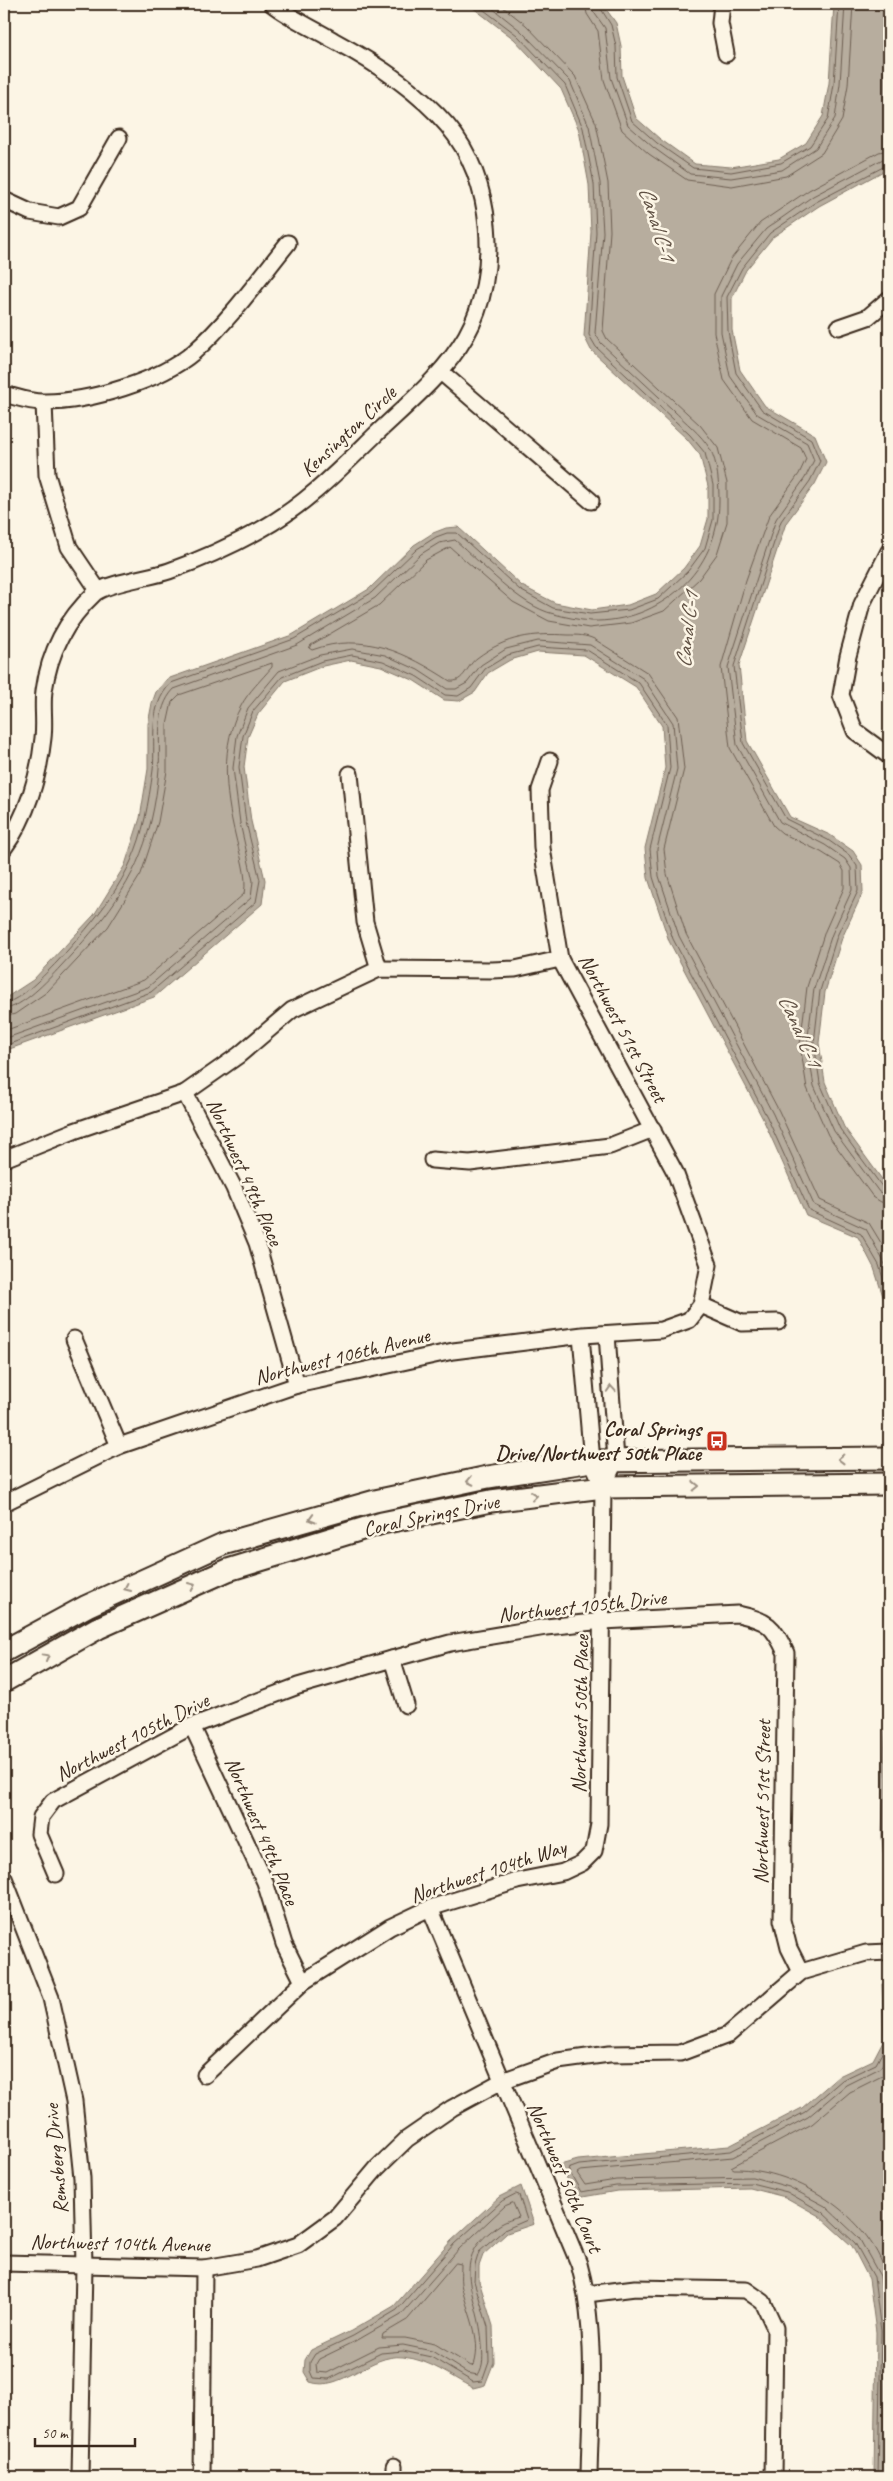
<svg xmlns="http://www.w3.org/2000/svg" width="893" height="2481" font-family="Caveat,sans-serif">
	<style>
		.water { fill: #b7ad9e; stroke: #85796b }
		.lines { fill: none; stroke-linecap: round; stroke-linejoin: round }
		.shore { stroke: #6d5e51; stroke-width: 1 }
		.minor-casing { stroke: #3b2a1e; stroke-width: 19 }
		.secondary-casing { stroke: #3b2a1e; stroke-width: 25 }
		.minor { stroke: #fcf5e5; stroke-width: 15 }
		.secondary { stroke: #fcf5e5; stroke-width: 21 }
		.oneway { stroke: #9c9082 }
		.labels { text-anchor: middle; stroke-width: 5; stroke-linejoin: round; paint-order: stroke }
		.street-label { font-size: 21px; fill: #3b2a1e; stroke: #fcf5e5 }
		.poi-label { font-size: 21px; font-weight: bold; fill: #3b2a1e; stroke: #fcf5e5; text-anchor: end }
		.water-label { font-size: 22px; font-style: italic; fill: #605144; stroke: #fcf5e5 }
	</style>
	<rect width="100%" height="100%" fill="#fcf5e5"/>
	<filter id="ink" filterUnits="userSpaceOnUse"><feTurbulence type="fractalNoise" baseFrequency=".02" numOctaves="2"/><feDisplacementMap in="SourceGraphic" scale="10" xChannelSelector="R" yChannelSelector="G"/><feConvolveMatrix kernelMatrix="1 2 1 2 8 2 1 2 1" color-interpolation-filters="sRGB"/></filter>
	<g filter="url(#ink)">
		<!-- water -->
		<g class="water">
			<path d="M468 4 603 5 616 23 621 46 622 76 636 118 660 139 695 164 731 167 779 159 806 143 823 116 829 83 834 4H889V168L819 206 773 237 746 270 732 298V330L740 370 765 406 815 435 826 462 815 484 786 523 739 665 747 741 790 817 830 835 853 851 862 865 863 892 842 938 825 992 819 1043 825 1082 844 1127 889 1189V1315L874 1268 858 1237 806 1215 763 1119 669 941 648 878 645 848 665 768 662 726 636 687 584 655 538 652 510 660 488 673 475 692 459 701 444 700 413 680 381 666 351 660 323 666 285 681 258 714 248 737 244 767 251 821 265 880 262 904 154 997 4 1051V999L33 980 94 915 125 865 140 818 148 769V724L152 703 156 692 167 679 292 635 369 589 414 545 433 533 446 528 458 527 522 586 555 603 592 610 628 605 656 594 684 568 700 546 708 519V486L700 455 687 439 591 350 584 336 591 232 589 185 579 130 561 89 514 39Z"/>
			<path d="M889 1584V1917L882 1837Z"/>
			<path d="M882 1984 889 1985V2477H874L876 2332 869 2279 852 2246 819 2216 785 2197 750 2188 617 2191 577 2198 560 2165 578 2160 729 2146 802 2108 839 2076 873 2060 884 2039Z"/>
			<path d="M521 2186 534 2224 507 2233 483 2255 479 2266V2281L493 2326 494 2362 485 2385 473 2388C449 2376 431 2360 403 2357 370 2353 341 2393 310 2382L304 2372 305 2360 311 2350 351 2331 394 2306 451 2241 499 2197Z"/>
		</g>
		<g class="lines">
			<!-- shore -->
			<g class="shore">
				<path d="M499 4 526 25 575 76 596 123 608 183 610 231 603 331 607 339 700 425 718 448 727 483V522L717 554 699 579 664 611 631 623 589 628 549 621 513 602 450 547 426 560 379 605 311 645 309 648 312 650C364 631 407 653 450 681 464 683 467 665 477 658 506 636 533 633 568 635 577 635 586 635 594 639L648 673 678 717 684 769 664 849 667 874 686 934 779 1111 820 1200 869 1223 889 1256"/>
				<path d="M585 4 587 14 598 31 604 80 622 130 649 154 687 180 732 186 786 176 822 153 842 120 848 85 853 4"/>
				<path d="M592 4 593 11 605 28 611 78 628 125 654 148 690 174 731 178 782 170 816 148 835 118 840 84 845 4"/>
				<path d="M598 4 611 25 616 46 617 77 632 121 657 143 693 168 731 172 781 163 810 146 828 119 834 84 839 4"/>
				<path d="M889 150 879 152 809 190 760 223 731 259 714 294V333L724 380 752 419 801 448 806 459 799 474 769 516 746 580 721 667 730 748 774 826 782 833 821 852 840 864 844 871V888L825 931 807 987 800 1045 807 1088 828 1135 873 1197 881 1202 889 1203"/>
				<path d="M889 158 883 159 813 196 766 229 737 264 721 296V332L730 376 757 414 807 443 814 460 805 478 776 519 728 667 737 745 780 822 825 845 845 859 851 868 852 890 832 934 814 989 807 1044 814 1086 834 1131 879 1192 889 1196"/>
				<path d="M889 164 816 202 770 233 742 268 727 297 728 331 736 373 762 410 811 439 820 461 810 481 781 521 734 666 743 743 786 819 828 840 849 855 857 866 858 891 837 936 820 991 814 1043 820 1083 840 1129 883 1188 889 1190"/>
				<path d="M4 1003C21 1001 45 974 57 962 97 918 132 879 145 818 148 803 151 786 153 770 156 739 147 708 171 683L294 639 371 593 417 549 436 537 447 533H457L520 590 553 608 590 614 629 610 658 599 688 571 705 548 713 520V485L705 453 690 435 596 347 589 335 596 232 594 184 583 128 565 85 517 35 476 4"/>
				<path d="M4 1009C22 1008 48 980 60 967 103 921 136 883 151 821 155 804 158 785 159 768 161 741 154 710 174 689L297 645 375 598 421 554 439 543 455 540C482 563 519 606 554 614 565 617 579 620 591 621 660 623 719 570 719 501 719 485 718 463 710 449 701 434 685 422 673 410 649 388 625 365 601 343L595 333 603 232 600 183 589 126 570 81 521 31 487 4"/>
				<path d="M4 1017 15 1014 47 992 108 927 141 874 158 822 167 771V725L172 702 179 695 272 663V667C262 679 248 692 241 706 220 745 225 792 235 834 239 853 248 875 244 894L144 980 4 1031"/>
				<path d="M4 1039 148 987 251 898 253 881 240 823 233 768 237 736 248 708 279 671 320 655 352 649 385 655 418 670 447 689H456L467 683 481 665 506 649 538 641 590 645 644 679 673 723 677 769 657 849 659 876 679 936 773 1114 814 1205 866 1229 884 1262 889 1277"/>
				<path d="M4 1046 151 992 256 902 260 880 246 822 239 767 243 736 253 711 282 677 322 661 352 655 383 661 416 676 445 695 458 696 471 688 485 669 508 655 538 647 587 650 639 683 667 725 670 768 650 849 653 877 673 939 767 1117 809 1210 861 1234 879 1265 889 1298"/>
				<path d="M889 1769 887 1837 889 1865"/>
				<path d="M889 2069 882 2076 850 2092 812 2124 731 2167 734 2169C798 2168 881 2221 889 2289"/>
				<path d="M516 2194 519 2195 527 2220 504 2230 479 2252 475 2265 474 2281 488 2327 489 2361 482 2381 473 2382 431 2357 403 2351 381 2353 329 2379 313 2378 310 2371V2362L315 2354 353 2336 397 2310 454 2244 502 2201Z"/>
				<path d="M513 2203 519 2217C513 2219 506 2221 501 2224 444 2261 480 2294 482 2345 483 2356 484 2365 478 2375L467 2373 432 2351 403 2345 379 2347 327 2373 317 2372 316 2364 319 2359 356 2341 401 2315 459 2249 505 2206Z"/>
				<path d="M456 2263 461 2264C461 2271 460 2278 461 2284 466 2310 483 2338 474 2365L471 2366 435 2344 405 2338H382L383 2334 407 2320Z"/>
				<path d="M878 2477 881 2331 874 2277 855 2243 822 2212 787 2192 751 2183 616 2186 581 2192 568 2169 579 2165 731 2151 805 2112 842 2080 876 2064 889 2040"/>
				<path d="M885 2477 887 2330 880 2276 859 2238 825 2206 789 2187 752 2177 616 2180 585 2185 577 2173 580 2171 733 2157 808 2117 846 2085 880 2068 889 2054"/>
			</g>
			<!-- minor casing -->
			<g class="minor-casing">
				<g id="minor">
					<path d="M722 4 720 23 726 54"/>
					<path d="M4 200 30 212 59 217 79 208 119 138"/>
					<path d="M839 327 868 317 889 299"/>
					<path d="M441 372 591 501"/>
					<path d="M4 394C16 397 32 403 45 402 89 402 160 381 194 352 230 320 258 280 288 243"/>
					<path d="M44 403 47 475 69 547 98 590"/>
					<path d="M889 551 862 604 848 656 841 695 855 731 889 756"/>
					<path d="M350 774 365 922 379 969"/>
					<path d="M4 848C27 817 39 776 43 738 45 722 42 706 44 691 49 653 67 619 95 593 107 583 152 577 169 571 200 560 231 546 260 530 304 506 338 471 374 436 406 405 443 376 466 336 501 274 494 179 447 125 416 89 374 62 333 40 313 28 290 18 272 4"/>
					<path d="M185 1093 234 1188 257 1243 297 1385"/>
					<path d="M4 1159 74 1131 185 1093 239 1055 292 1010 379 969 492 970 515 969 560 959"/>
					<path d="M432 1160 470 1163 610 1146 653 1129"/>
					<path d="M701 1305 742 1323 778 1322"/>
					<path d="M74 1339 119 1446"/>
					<path d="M603 1487 616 1460 607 1334"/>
					<path d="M4 1503 119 1446 297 1385 453 1351 583 1335 661 1330 689 1320 701 1305 709 1265 675 1172 560 959 542 848 540 790 550 761"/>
					<path d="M392 1659 450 1643 546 1627 603 1621 738 1614C768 1621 773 1625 786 1653L782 1920 789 1948 801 1972"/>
					<path d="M192 1726 265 1882 284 1944 303 1982"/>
					<path d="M56 1874 39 1834 41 1817 53 1801 192 1726 298 1686 392 1659 406 1705"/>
					<path d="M4 1878 51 1998 74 2101 82 2178 84 2266 80 2477"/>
					<path d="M430 1908 579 2264C598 2333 590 2407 589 2477"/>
					<path d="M205 2075 303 1982 390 1927 430 1908 517 1881 563 1872 582 1863 594 1851 599 1824 603 1487 592 1461 581 1336"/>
					<path d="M4 2263 204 2268 257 2259 298 2245 335 2218 377 2168 407 2139 452 2108 502 2081 558 2061 609 2054 680 2053 728 2035 801 1972 866 1953 889 1952"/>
					<path d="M587 2294 635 2288 746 2290 763 2302 775 2328 773 2477"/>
					<path d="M202 2477 204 2268"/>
					<path d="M394 2477V2466"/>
				</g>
			</g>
			<!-- secondary casing -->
			<g class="secondary-casing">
				<g id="secondary">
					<path d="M4 1651 87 1606 223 1544 375 1501 488 1477 592 1461 889 1458"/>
					<path d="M4 1681 98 1628 228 1570 382 1523 491 1501 603 1487 889 1484"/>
				</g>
			</g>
			<!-- minor -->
			<use href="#minor" class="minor"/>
			<!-- secondary -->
			<use href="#secondary" class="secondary"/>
		</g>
		<!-- one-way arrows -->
		<defs><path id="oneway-chevron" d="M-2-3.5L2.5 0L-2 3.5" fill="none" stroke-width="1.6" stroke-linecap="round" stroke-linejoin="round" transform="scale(1.25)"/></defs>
		<g class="oneway">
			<use href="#oneway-chevron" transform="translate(611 1389) rotate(-94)"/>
			<use href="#oneway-chevron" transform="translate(841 1459) rotate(179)"/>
			<use href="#oneway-chevron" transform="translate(470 1481) rotate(168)"/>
			<use href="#oneway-chevron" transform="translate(696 1486) rotate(-1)"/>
			<use href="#oneway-chevron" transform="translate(534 1496) rotate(-7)"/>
			<use href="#oneway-chevron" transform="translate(312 1519) rotate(164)"/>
			<use href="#oneway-chevron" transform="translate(192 1586) rotate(-24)"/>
			<use href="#oneway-chevron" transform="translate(127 1588) rotate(155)"/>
			<use href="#oneway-chevron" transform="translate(46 1657) rotate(-29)"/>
		</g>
	</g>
	<!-- icons -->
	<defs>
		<g id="bus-square" transform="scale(1.125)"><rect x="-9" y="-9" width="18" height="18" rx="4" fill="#c8321e" stroke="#fcf5e5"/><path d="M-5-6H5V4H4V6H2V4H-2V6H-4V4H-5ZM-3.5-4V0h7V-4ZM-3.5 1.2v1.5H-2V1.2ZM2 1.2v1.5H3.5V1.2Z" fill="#fff"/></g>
	</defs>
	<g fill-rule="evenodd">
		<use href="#bus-square" x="717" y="1441"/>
	</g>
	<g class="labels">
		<!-- street labels -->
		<g class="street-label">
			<text transform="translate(348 431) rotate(-43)" y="7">Kensington Circle</text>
			<text transform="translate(623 1028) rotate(62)" y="7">Northwest 51st Street</text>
			<text transform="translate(245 1172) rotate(66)" y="7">Northwest 49th Place</text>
			<text transform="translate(342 1356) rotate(-14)" y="7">Northwest 106th Avenue</text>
			<text transform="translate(431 1515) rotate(-12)" y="7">Coral Springs Drive</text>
			<text transform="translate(582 1606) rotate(-6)" y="7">Northwest 105th Drive</text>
			<text transform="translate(580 1714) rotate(-89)" y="7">Northwest 50th Place</text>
			<text transform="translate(132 1737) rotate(-27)" y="7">Northwest 105th Drive</text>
			<text transform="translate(762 1802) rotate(-89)" y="7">Northwest 51st Street</text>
			<text transform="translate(262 1831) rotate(67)" y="7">Northwest 49th Place</text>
			<text transform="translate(488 1871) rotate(-18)" y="7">Northwest 104th Way</text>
			<text transform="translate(56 2159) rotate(-95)" y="7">Remsberg Drive</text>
			<text transform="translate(565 2177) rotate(67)" y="7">Northwest 50th Court</text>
			<text transform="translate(120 2243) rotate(1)" y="7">Northwest 104th Avenue</text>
		</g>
		<!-- poi labels -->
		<g class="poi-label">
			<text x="701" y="1436">Coral Springs<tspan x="701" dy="24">Drive/Northwest 50th Place</tspan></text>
		</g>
		<!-- water labels -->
		<g class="water-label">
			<text transform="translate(658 223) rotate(72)" y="8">Canal C-1</text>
			<text transform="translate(686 630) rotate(-84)" y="8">Canal C-1</text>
			<text transform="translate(801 1030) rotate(66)" y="8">Canal C-1</text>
		</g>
	</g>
	<!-- margin -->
	<rect width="893" height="2481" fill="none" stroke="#fcf5e5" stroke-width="20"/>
	<rect x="10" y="10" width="873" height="2461" fill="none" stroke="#3b2a1e" stroke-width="2" filter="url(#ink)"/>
	<!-- scale -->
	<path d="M35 2438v8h100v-8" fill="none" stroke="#3b2a1e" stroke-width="2.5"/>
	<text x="42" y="2438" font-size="15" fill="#3b2a1e" stroke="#fcf5e5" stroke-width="4" paint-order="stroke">50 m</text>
</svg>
